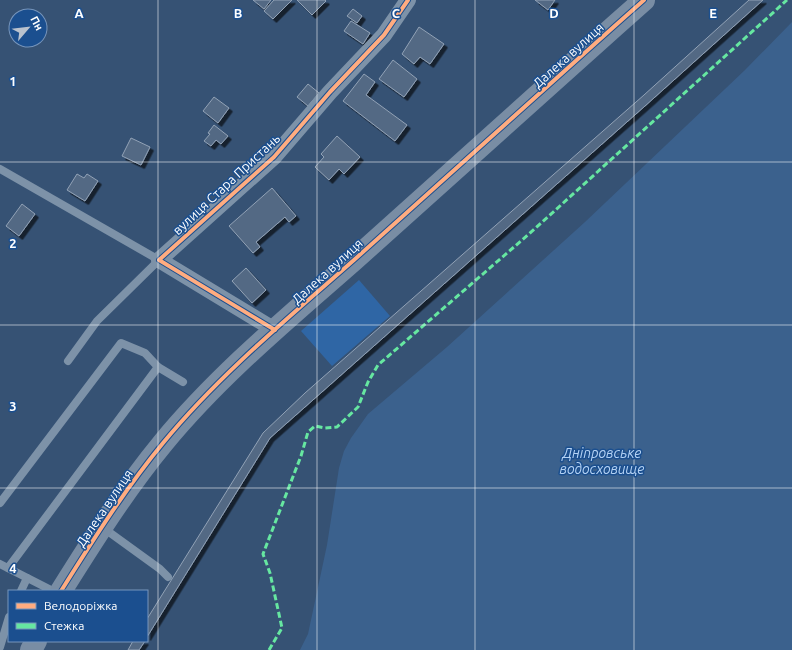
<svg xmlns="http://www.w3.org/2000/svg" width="792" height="650" font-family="Ubuntu,sans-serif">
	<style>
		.green { fill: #2f66a5 }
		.water { fill: #3b618d }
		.building { fill: #526984; stroke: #92a2b6; filter: url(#shadow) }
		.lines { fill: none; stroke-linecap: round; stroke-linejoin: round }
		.lane { stroke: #7d92a8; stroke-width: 8 }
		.street { stroke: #7d92a8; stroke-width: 16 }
		.secondary { stroke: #798da4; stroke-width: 22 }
		.quiet { stroke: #66e7a1; stroke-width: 3; stroke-dasharray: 6 3; stroke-linecap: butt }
		.cycleway-casing { stroke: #1b4f8f; stroke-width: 6 }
		.cycleway { stroke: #ffac80; stroke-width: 4 }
		.grid { fill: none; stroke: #fff; stroke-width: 1; stroke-opacity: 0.55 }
		.labels { text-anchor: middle; stroke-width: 3; stroke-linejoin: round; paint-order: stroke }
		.street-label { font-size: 13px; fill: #fff; stroke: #1b4f8f }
		.water-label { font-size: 14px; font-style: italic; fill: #b5d3f5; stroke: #1b4f8f }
		.grid-label { font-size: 13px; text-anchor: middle; font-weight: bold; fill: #fff; stroke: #1b4f8f; stroke-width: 3; stroke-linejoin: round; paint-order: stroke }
	</style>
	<defs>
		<filter id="shadow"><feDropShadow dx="3.5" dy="3.5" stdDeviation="0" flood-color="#0009"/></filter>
	</defs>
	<rect width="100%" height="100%" fill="#365274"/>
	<!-- green -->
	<path class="green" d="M359 280 390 316 332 366 301 331Z"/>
	<!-- water -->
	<path class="water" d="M792 22V650H300L308 634 327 545 339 468 344 451 351 438 368 414 447 347 585 222 745 70Z"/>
	<!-- building -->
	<g class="building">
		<path d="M253 0H271L264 9Z"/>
		<path d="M274 0H292L273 19 264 11Z"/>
		<path d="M297 0H325L326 1 312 15Z"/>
		<path d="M535 0H555L548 10Z"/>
		<path d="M749 0H763L645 106 270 438 147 637V619L263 433 305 393 644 95Z"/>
		<path d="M353 9 362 16 357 23 347 16Z"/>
		<path d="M351 21 370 33 363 44 344 31Z"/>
		<path d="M419 27 444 44 430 64 420 57 414 64 402 54Z"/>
		<path d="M393 60 417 79 404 97 379 79Z"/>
		<path d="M364 74 375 82 366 95 407 125 395 141 343 101Z"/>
		<path d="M308 84 319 93 308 106 297 97Z"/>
		<path d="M214 97 229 108 218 123 203 111Z"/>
		<path d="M214 125 228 136 221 144 216 140 211 146 204 141 210 134 208 133Z"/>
		<path d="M337 136 360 157 344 174 339 169 329 180 315 167 324 157 321 154Z"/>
		<path d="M131 138 150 147 141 165 122 156Z"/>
		<path d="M77 174 84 178 87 174 98 181 85 201 67 190Z"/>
		<path d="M272 188 296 216 289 222 285 217 256 242 260 247 253 253 229 226Z"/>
		<path d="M22 204 35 214 19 236 6 226Z"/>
		<path d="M246 268 266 290 252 303 232 281Z"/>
		<path d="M133 641H145L139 650H128Z"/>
	</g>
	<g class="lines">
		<!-- lane -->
		<g class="lane">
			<path d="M0 169 159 260 97 321 68 361"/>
			<path d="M0 503 121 343 145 353 158 367"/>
			<path d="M102 527 160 569 168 577"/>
			<path d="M0 564 53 591"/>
			<path d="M8 568 158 367 183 382"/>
			<path d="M21 591 27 578"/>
			<path d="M0 647 9 617"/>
		</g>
		<!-- street -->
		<path class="street" d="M275 330 159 260 274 157 330 92 384 35 408 0"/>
		<!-- secondary -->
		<g class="secondary">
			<path d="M61 591C93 540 125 489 163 443 219 375 288 318 354 260 451 173 547 86 644 0"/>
			<path d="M31 650 36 641"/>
		</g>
		<!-- quiet -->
		<path class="quiet" d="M269 650 282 628 270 573 263 554 301 456 308 432 315 426 325 428 337 427 358 407 368 382 378 365 529 234 787 0"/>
		<!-- cycleway casing -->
		<g class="cycleway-casing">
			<g id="cycleway">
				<path d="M275 330 159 260 274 157 330 92 384 35 408 0"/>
				<path d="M61 591C93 540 125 489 163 443 219 375 288 318 354 260 451 173 547 86 644 0"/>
			</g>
		</g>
		<!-- cycleway -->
		<use href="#cycleway" class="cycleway"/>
	</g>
	<!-- grid -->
	<path class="grid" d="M158 0V650M317 0V650M475 0V650M634 0V650M0 162H792M0 325H792M0 488H792"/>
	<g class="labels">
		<!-- street labels -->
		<g class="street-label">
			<text transform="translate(568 55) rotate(-42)" y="5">Далека вулиця</text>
			<text transform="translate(226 184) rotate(-43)" y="5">вулиця Стара Пристань</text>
			<text transform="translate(327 271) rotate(-42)" y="5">Далека вулиця</text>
			<text transform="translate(104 508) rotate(-56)" y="5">Далека вулиця</text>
		</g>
		<!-- water labels -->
		<g class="water-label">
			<text x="602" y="458">Дніпровське<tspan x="602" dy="16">водосховище</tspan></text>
		</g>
	</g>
	<g class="grid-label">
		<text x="79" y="18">A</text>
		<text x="238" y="18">B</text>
		<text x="396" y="18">C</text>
		<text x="554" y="18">D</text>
		<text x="713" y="18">E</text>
		<text x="13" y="86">1</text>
		<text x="13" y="248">2</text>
		<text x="13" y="411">3</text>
		<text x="13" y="573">4</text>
	</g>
	<!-- legend -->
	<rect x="8" y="590" width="140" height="52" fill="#1b4f8f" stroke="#7695bc"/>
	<rect x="16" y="603" width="20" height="6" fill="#ffac80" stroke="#7695bc"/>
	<text x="44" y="610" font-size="12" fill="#ffffff">Велодоріжка</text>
	<rect x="16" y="623" width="20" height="6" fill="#66e7a1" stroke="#7695bc"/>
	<text x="44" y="630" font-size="12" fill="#ffffff">Стежка</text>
	<!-- north arrow -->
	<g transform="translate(28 28) rotate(62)"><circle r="19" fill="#1b4f8f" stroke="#7695bc"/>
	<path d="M0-3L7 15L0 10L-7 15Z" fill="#b9c2ce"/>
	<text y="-6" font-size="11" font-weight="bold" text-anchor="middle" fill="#ffffff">Пн</text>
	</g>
</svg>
